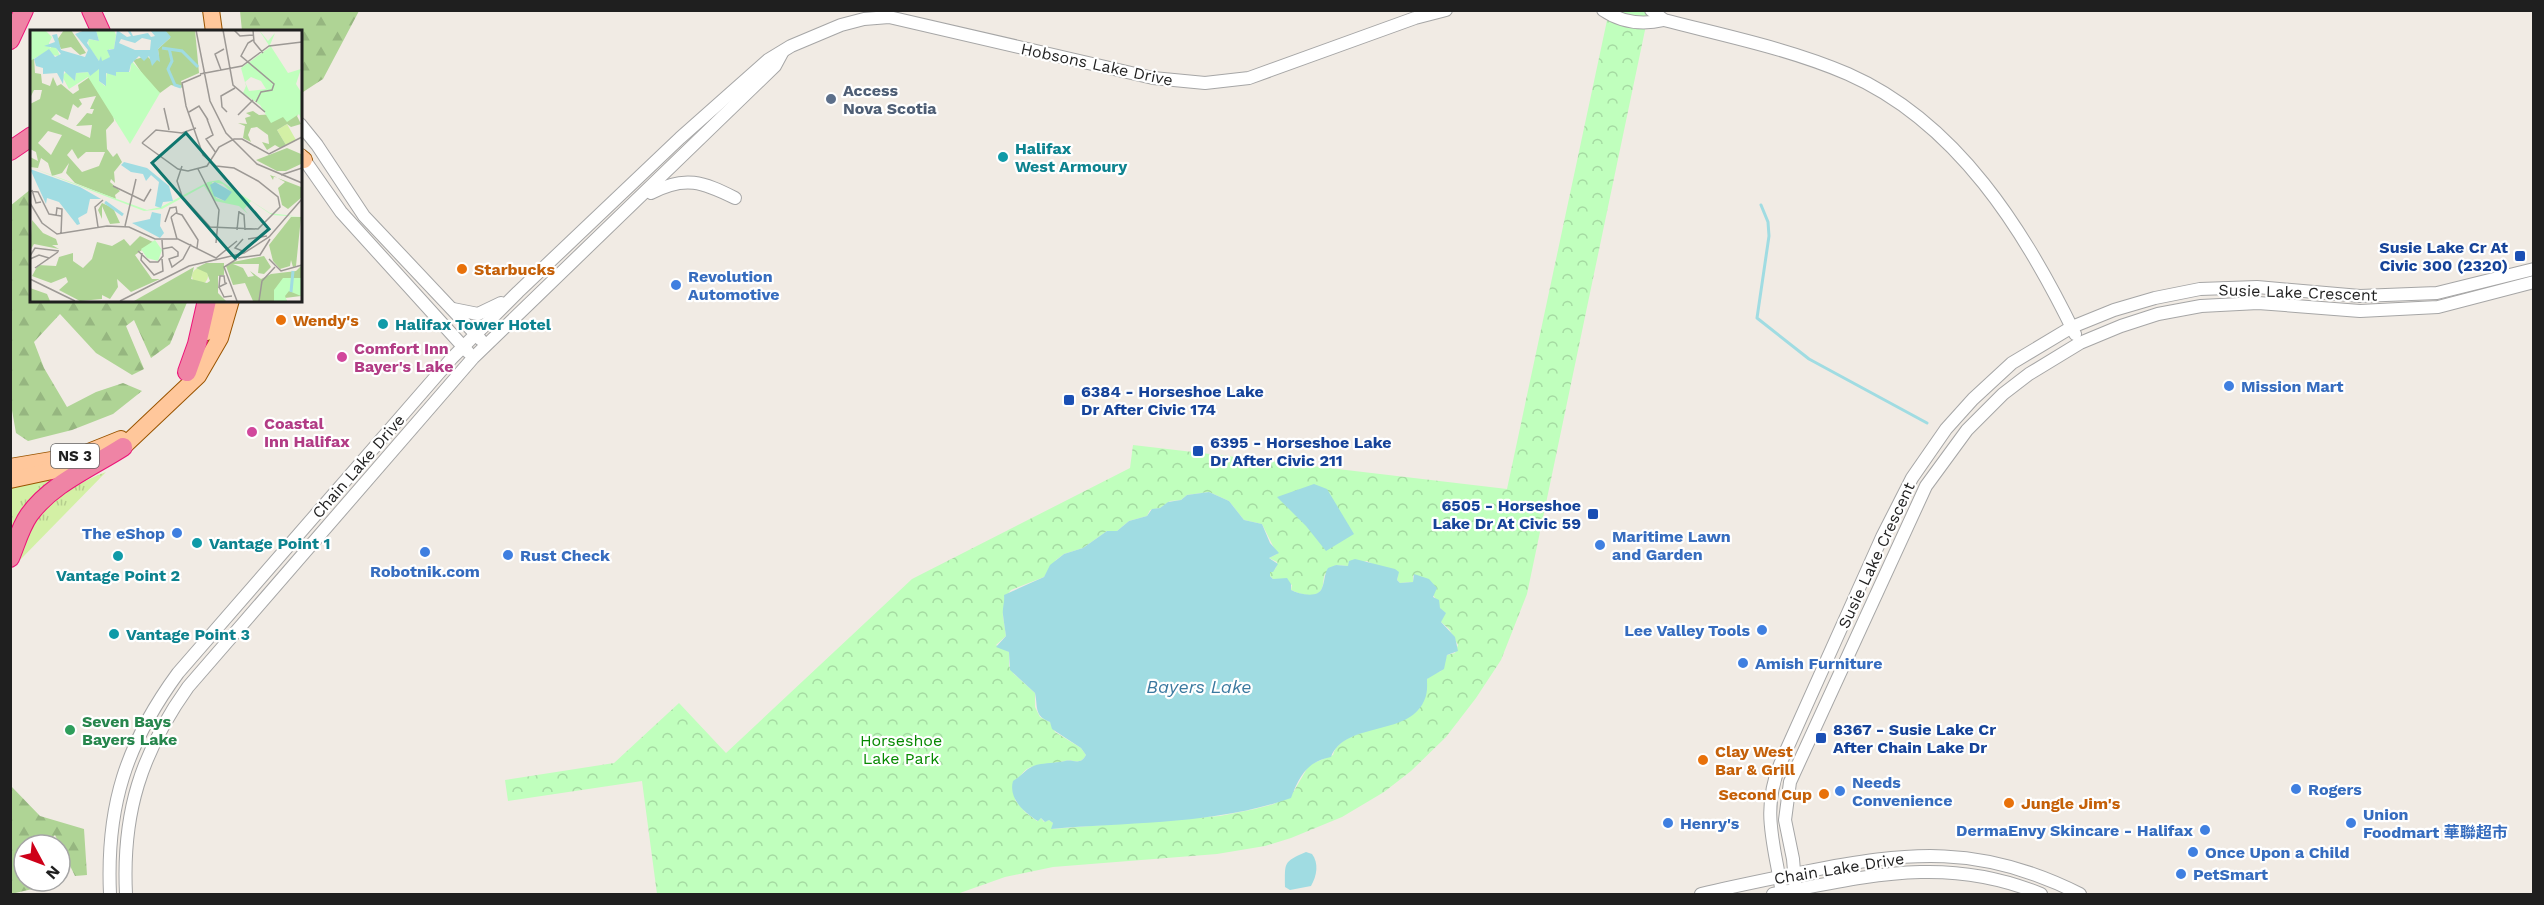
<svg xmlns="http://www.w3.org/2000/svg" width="2544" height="905" font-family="'Work Sans','Noto Sans SC',sans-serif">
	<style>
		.grass { fill: url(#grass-tufts) }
		.forest { fill: url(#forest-firs) }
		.park { fill: url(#park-crowns); fill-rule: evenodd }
		.water { fill: #a0dce2 }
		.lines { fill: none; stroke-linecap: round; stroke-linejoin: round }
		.stream { stroke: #a0dce2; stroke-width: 3 }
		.tertiary-casing { stroke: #a6a6a6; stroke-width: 14 }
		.primary-casing { stroke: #9a5400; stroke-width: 18 }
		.motorway-casing { stroke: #ec1478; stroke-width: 20 }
		.tertiary { stroke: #fff; stroke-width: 12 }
		.primary { stroke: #ffc79b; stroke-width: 16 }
		.motorway { stroke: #ef84a5; stroke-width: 18 }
		.service-dot { fill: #5c6f8a; stroke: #fff; stroke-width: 2 }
		.culture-dot { fill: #0f9aa8; stroke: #fff; stroke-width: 2 }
		.transit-dot { fill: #1a4fb4; stroke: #fff; stroke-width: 2 }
		.food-dot { fill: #e8710a; stroke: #fff; stroke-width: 2 }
		.shop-dot { fill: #3f7fe0; stroke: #fff; stroke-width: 2 }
		.hotel-dot { fill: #d1479c; stroke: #fff; stroke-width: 2 }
		.leisure-dot { fill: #2e9e5b; stroke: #fff; stroke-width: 2 }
		.labels { text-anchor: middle; stroke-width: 4.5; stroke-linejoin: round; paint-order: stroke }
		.shield { fill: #fff; stroke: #626262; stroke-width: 1.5 }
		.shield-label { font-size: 15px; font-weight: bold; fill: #1f1f1f }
		.street-label { font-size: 16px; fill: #1f1f1f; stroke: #fff }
		.service-label { font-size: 16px; font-weight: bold; fill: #4e5e75; stroke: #fff; text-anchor: start }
		.culture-label { font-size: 16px; font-weight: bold; fill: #0d838f; stroke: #fff; text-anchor: start }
		.transit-label { font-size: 16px; font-weight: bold; fill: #164399; stroke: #fff; text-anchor: start }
		.food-label { font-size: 16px; font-weight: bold; fill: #c56008; stroke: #fff; text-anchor: start }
		.shop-label { font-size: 16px; font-weight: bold; fill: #366cbe; stroke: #fff; text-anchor: start }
		.hotel-label { font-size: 16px; font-weight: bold; fill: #b23c85; stroke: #fff; text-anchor: start }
		.leisure-label { font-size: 16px; font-weight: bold; fill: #27864d; stroke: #fff; text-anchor: start }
		.park-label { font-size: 16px; fill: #068901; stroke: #fff }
		.water-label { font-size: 18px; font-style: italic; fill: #3a799f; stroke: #fff }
		.inset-river { fill: none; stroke: #a0dce2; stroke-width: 3 }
		.inset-road { fill: none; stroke: #9d9995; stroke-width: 1.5 }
		.view { fill: #0f766e; fill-opacity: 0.15; stroke: #0f766e; stroke-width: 3 }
		.inset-edge { fill: none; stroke: #1f1f1f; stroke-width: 3 }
	</style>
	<defs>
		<pattern id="grass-tufts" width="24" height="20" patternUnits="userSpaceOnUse" patternTransform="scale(1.5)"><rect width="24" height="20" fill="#d3f0a5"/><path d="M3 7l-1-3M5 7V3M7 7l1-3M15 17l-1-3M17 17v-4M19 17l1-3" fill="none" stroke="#b5cd8e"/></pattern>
		<pattern id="forest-firs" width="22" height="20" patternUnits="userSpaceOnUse" patternTransform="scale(1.5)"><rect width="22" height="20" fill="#afd495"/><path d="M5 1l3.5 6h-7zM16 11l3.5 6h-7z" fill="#96b680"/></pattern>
		<pattern id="park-crowns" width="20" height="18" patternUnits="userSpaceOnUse" patternTransform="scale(1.5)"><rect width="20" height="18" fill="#c0ffbd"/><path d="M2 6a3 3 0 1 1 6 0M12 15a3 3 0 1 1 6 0" fill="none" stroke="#a5daa2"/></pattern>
	</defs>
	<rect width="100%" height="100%" fill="#f1ebe4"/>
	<!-- grass -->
	<g class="grass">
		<path d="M106 472 19 561C32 511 61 490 106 472Z"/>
		<path d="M62 477 11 535V484Z"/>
	</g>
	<!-- forest -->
	<g class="forest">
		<path d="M240 11V10L359 11 323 79 300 94V32L242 31Z"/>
		<path d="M31 189 32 300H188L170 344 151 358 134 320 126 326 144 369 132 375 96 353 60 314 34 342 44 368 67 407 96 392 123 383 142 391 113 414 72 430 28 441 16 433 10 399V206Z"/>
		<path d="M11 786 40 816 84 829 87 875 75 876 55 835 45 845H24V881H41V887L11 894Z"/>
	</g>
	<!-- park -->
	<path class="park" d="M1609 11H1649L1527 594 1501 660 1476 698 1446 737 1411 771 1384 792 1342 817 1291 838 1265 846 1217 854 1053 867 1005 877 957 894H657L642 781 508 801 505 780 614 763 679 703 726 753 912 579 1130 468 1133 445 1507 489ZM1209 492 1229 501 1244 520 1262 524 1277 554 1269 558 1277 562 1276 568 1270 572V576L1273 579H1282L1292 585 1291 590C1299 594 1318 600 1322 588 1324 584 1323 578 1325 574L1336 565 1348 566 1367 561C1378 568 1387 566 1398 576L1397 580 1400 583 1413 582V575C1428 589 1444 601 1441 622L1449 629 1458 645 1455 653 1447 655 1441 671 1431 675 1427 679 1419 709C1412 714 1406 719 1398 722 1380 729 1338 733 1333 755L1309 765 1294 791 1274 804 1255 809 1220 816 1052 829 1053 823 1049 820 1044 822 1041 818 1037 821 1025 812 1015 800 1017 779C1022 776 1022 772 1027 769 1037 763 1053 764 1065 761 1074 759 1080 766 1086 755L1081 748 1055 732 1050 722 1040 717 1035 707V693L1014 674 1009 666V652L996 645 1006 636C1005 629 1004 623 1003 616 1002 609 1006 603 1005 597L1011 590 1044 577 1056 560 1064 554 1083 548 1107 531H1117L1129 521 1147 516 1150 510 1160 508 1170 501 1181 500 1187 495Z"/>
	<!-- water -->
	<g class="water">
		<path d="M1314 484 1327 489 1354 534 1326 551 1306 526 1277 497Z"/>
		<path d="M1209 492 1229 501 1244 520 1262 524 1270 543 1279 553 1269 558 1278 564 1273 572H1270V576L1273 579 1287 578 1291 584V590C1299 594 1318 599 1322 588 1325 581 1324 575 1328 568L1336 565 1348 566 1349 561 1355 559 1395 569 1399 572 1397 580 1400 583 1413 582 1414 574 1429 579 1437 588 1433 597 1439 600 1440 608 1446 613 1441 622 1455 637 1458 651 1447 655 1444 669 1427 679C1427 685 1428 693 1424 701 1408 737 1345 721 1331 757 1308 761 1299 776 1291 798 1215 825 1131 822 1051 829L1053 823 1049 820 1045 822 1041 818 1038 821C1025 813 1008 799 1013 781 1022 776 1026 768 1036 765 1043 763 1057 763 1065 761 1074 759 1080 766 1086 755L1081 748 1052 729 1050 722C1034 716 1038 707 1035 693L1010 670 1009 652 996 647 1006 636C1005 629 1004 623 1003 615 1002 608 1005 602 1004 595L1044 577 1050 565 1064 554 1083 548 1107 531H1117L1129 521 1147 516 1152 509 1160 508 1168 502 1181 500 1187 495Z"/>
		<path d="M1306 852 1312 854C1319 863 1317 876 1311 886L1290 890 1285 887C1285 862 1283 862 1306 852Z"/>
	</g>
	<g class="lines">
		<!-- stream -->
		<path class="stream" d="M1761 205 1768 222 1769 236 1757 318 1809 359 1927 423"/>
		<!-- tertiary casing -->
		<g class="tertiary-casing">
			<g id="tertiary">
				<path d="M1603 10C1622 23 1642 25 1664 20"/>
				<path d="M1651 10 1664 20C1726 36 1790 49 1848 74 1957 122 2025 231 2075 334"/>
				<path d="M300 124 317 145 364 216 481 340"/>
				<path d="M301 155 341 212 468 352"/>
				<path d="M651 193C685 175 703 182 735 198"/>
				<path d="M453 309 478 314 501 303"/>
				<path d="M110 894C106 806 126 744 178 673L452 358 518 292 680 138 768 60 791 46 841 25 864 19 889 17 1153 78 1205 83 1249 78 1415 18 1446 10"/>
				<path d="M126 894C122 813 141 753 188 687L473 358 775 66 782 53"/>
				<path d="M1701 894C1735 886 1770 879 1804 872 1909 851 1981 844 2080 894"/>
				<path d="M1773 894C1870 876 1946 855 2041 894"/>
				<path d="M1782 894C1775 845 1760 811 1781 762L1882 537 1912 478 1946 429 1973 399 2012 363 2072 327 2114 310 2155 298 2200 289 2257 287 2360 296 2437 293 2534 269"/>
				<path d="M1796 894 1793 859 1785 820 1790 782 1926 486 1967 430 2003 394 2029 374 2080 343 2121 326 2158 314 2201 306 2258 303 2360 311 2438 307 2534 282"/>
			</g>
		</g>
		<!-- primary casing -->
		<g class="primary-casing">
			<g id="primary">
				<path d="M211 10 214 32"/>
				<path d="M300 157 304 160"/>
				<path d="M207 332 217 300"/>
				<path d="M113 453 123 447 198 376 220 338 231 300"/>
				<path d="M10 467 81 455 121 439"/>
				<path d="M10 480 89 463"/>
			</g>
		</g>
		<!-- motorway casing -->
		<g class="motorway-casing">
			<g id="motorway">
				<path d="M91 10 101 32"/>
				<path d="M10 40 24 10"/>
				<path d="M10 151 32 136"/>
				<path d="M187 372 197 344 207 300"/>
				<path d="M10 558C16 544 20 528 29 515 51 484 92 467 123 447"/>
			</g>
		</g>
		<!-- tertiary -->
		<use href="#tertiary" class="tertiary"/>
		<!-- primary -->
		<use href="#primary" class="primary"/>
		<!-- motorway -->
		<use href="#motorway" class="motorway"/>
	</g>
	<!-- markers -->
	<circle class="service-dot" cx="831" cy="99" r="6"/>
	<g class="culture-dot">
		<circle cx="1003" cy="157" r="6"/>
		<circle cx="383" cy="324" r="6"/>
		<circle cx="197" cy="543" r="6"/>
		<circle cx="118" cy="556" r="6"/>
		<circle cx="114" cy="634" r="6"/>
	</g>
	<g class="transit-dot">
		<rect x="2514" y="250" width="12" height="12" rx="3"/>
		<rect x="1063" y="394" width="12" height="12" rx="3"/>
		<rect x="1192" y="445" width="12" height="12" rx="3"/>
		<rect x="1587" y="508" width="12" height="12" rx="3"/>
		<rect x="1815" y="732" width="12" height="12" rx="3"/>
	</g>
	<g class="food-dot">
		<circle cx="462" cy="269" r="6"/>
		<circle cx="281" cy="320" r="6"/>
		<circle cx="1703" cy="760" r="6"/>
		<circle cx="1824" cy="794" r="6"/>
		<circle cx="2009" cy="803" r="6"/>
	</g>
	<g class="shop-dot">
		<circle cx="676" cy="285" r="6"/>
		<circle cx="2229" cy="386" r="6"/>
		<circle cx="177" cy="533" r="6"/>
		<circle cx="1600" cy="545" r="6"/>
		<circle cx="425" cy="552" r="6"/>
		<circle cx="508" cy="555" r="6"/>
		<circle cx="1762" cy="630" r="6"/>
		<circle cx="1743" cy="663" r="6"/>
		<circle cx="2296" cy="789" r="6"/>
		<circle cx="1840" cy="791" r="6"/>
		<circle cx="1668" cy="823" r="6"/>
		<circle cx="2351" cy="823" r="6"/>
		<circle cx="2205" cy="830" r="6"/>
		<circle cx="2193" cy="852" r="6"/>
		<circle cx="2181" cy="874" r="6"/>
	</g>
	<g class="hotel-dot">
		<circle cx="342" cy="357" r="6"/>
		<circle cx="252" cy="432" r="6"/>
	</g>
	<circle class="leisure-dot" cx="70" cy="730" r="6"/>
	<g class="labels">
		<!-- shield labels -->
		<rect class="shield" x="51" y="444" width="48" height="24" rx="4.5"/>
		<g class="shield-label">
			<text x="75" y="461">NS 3</text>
		</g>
		<!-- street labels -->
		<g class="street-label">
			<text transform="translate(1097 64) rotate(12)" y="6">Hobsons Lake Drive</text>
			<text transform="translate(2298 292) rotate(2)" y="6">Susie Lake Crescent</text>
			<text transform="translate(358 466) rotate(-49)" y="6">Chain Lake Drive</text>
			<text transform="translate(1876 555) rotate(-65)" y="6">Susie Lake Crescent</text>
			<text transform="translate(1839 868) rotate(-9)" y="6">Chain Lake Drive</text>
		</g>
		<!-- service labels -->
		<g class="service-label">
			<text x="843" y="96">Access<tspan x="843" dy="18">Nova Scotia</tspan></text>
		</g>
		<!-- culture labels -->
		<g class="culture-label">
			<text x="1015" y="154">Halifax<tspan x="1015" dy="18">West Armoury</tspan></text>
			<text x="395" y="330">Halifax Tower Hotel</text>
			<text x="209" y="549">Vantage Point 1</text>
			<text x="118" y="581" text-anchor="middle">Vantage Point 2</text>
			<text x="126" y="640">Vantage Point 3</text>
		</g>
		<!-- transit labels -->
		<g class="transit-label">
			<text x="2508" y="253" text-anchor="end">Susie Lake Cr At<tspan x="2508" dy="18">Civic 300 (2320)</tspan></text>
			<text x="1081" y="397">6384 - Horseshoe Lake<tspan x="1081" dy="18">Dr After Civic 174</tspan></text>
			<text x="1210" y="448">6395 - Horseshoe Lake<tspan x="1210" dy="18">Dr After Civic 211</tspan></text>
			<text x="1581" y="511" text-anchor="end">6505 - Horseshoe<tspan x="1581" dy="18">Lake Dr At Civic 59</tspan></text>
			<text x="1833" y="735">8367 - Susie Lake Cr<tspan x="1833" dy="18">After Chain Lake Dr</tspan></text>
		</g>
		<!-- food labels -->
		<g class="food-label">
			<text x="474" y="275">Starbucks</text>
			<text x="293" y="326">Wendy's</text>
			<text x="1715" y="757">Clay West<tspan x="1715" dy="18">Bar &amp; Grill</tspan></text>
			<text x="1812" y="800" text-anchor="end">Second Cup</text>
			<text x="2021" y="809">Jungle Jim's</text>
		</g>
		<!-- shop labels -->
		<g class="shop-label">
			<text x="688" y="282">Revolution<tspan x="688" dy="18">Automotive</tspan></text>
			<text x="2241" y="392">Mission Mart</text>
			<text x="165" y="539" text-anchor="end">The eShop</text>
			<text x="1612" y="542">Maritime Lawn<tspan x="1612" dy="18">and Garden</tspan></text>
			<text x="520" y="561">Rust Check</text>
			<text x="425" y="577" text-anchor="middle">Robotnik.com</text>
			<text x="1750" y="636" text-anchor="end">Lee Valley Tools</text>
			<text x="1755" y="669">Amish Furniture</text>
			<text x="1852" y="788">Needs<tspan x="1852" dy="18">Convenience</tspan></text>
			<text x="2308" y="795">Rogers</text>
			<text x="2363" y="820">Union<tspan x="2363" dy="18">Foodmart 華聯超市</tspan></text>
			<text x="1680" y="829">Henry's</text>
			<text x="2193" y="836" text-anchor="end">DermaEnvy Skincare - Halifax</text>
			<text x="2205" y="858">Once Upon a Child</text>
			<text x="2193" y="880">PetSmart</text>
		</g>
		<!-- hotel labels -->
		<g class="hotel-label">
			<text x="354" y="354">Comfort Inn<tspan x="354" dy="18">Bayer's Lake</tspan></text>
			<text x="264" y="429">Coastal<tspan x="264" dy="18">Inn Halifax</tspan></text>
		</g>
		<!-- leisure labels -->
		<g class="leisure-label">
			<text x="82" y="727">Seven Bays<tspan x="82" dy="18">Bayers Lake</tspan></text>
		</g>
		<!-- park labels -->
		<g class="park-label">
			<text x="901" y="746">Horseshoe<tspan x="901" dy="18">Lake Park</tspan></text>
		</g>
		<!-- water labels -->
		<g class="water-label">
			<text x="1199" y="693">Bayers Lake</text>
		</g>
	</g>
	<!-- overview -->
	<g transform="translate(30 30)">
		<rect width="272" height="272" fill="#f1ebe4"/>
		<path d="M257 94 266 110 256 115 247 100ZM162 246a8 8 0 1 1 16 0a8 8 0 1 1-16 0Z" fill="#d3f0a5"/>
		<path d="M34 0H41L56 23 50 25 41 17 31 19 27 10ZM135 0H165L169 43 151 51 153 58 141 55 130 63 122 58 103 30 117 26 121 30 129 29 128 19 140 8ZM0 27 4 28 5 43 11 44 12 53 20 56 23 47 27 56 31 54 43 64 49 60 48 55 61 46 83 83 84 91 76 100 77 119 83 127 87 123 92 132 84 142 85 153 81 149 80 152 90 161 85 165 86 169 45 153 36 143 39 133 32 143 22 146 18 133 11 128 8 138 0 137V127L8 131 6 122 0 119V74L10 69 12 60H4L0 68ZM66 66 60 79H64L62 84 57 83 46 96 62 95 60 108 21 89 26 84 38 90 43 74 48 78 52 74 49 69ZM18 101 32 105 21 125 8 113ZM42 119 48 129 56 122H75L69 136 52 142 37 125ZM223 81 229 85 269 83 267 86 271 94 261 97 257 94 247 100 256 115 250 118 245 115 237 120 232 112 239 114 238 105 227 97 221 98 218 105 221 112 213 108 215 96 208 93 217 94 215 88 221 86 216 83ZM257 118 271 124V134L256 141H247L226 130ZM240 145 271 157V168L258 179 252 175 248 158 255 152 244 146 243 150ZM72 173 83 178 90 193 80 194 72 176V189L68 180ZM261 187H271L266 236 263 237 261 230 260 236 250 239 243 231 239 215ZM2 190 13 203 26 209 28 215H22L29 219 4 214 0 221ZM110 206 123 212 105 225 122 249H130L101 262 87 249 88 257 80 269 72 265V269L50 271 29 260 38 252 36 247 21 253 2 246 8 235 26 236 29 227 43 223V231L53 238 62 229 67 212 82 216 94 209 100 216ZM234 226 241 237 234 244 228 243 229 234H203L213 238 218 247 224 246 220 241 231 249 241 244 266 241 271 236V266L255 268 257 271H223L215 253 203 255 196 236 203 232ZM176 233H194V245L188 246V263L196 271H104L164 237 161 249 177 253 180 251 177 243 166 238ZM0 258 17 264 20 271H0Z" fill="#afd495" fill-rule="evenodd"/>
		<path d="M0 0H15L22 7 19 13 20 18 25 14 30 26 20 25 19 20 0 31ZM66 0H84L86 5 84 19H79L80 27 76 31H69L59 17 58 9 69 11ZM229 0 238 11 245 3 240 15 258 43 271 39 266 54 271 62V89L269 84 257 92 253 87 241 93 230 75 213 63 216 56 211 38 240 17ZM221 47 231 51 236 59 219 61 215 52ZM99 28 130 63 100 114 58 47 39 59 32 46 37 41 45 51 46 43 58 42 60 46 61 42 69 39V51L75 56 77 42 86 46V41L100 42 101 35 95 31ZM0 137 117 180 131 177 178 152 189 150 240 183 271 187 242 185 221 171 214 179 218 184 209 176 185 171 174 156 132 179 114 181ZM182 152 193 154 202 163H198L195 171 186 168ZM125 210 132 220 128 231 117 228 111 219ZM253 248H271V266L259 261 255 266 257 271H244V260Z" fill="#c0ffbd" fill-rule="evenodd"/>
		<path d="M55 0H66L69 11 59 9 57 13 69 31 71 26 72 31 80 27 77 20 84 19 87 0 97 7 101 6 97 0H100L103 6 118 3 121 7 125 6 120 0H135L141 7 128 19 130 32 127 30 122 36 119 26 114 31 109 26 101 34 99 42H86V46L76 43V56L69 51V39L60 46 58 42 46 43 45 51 34 41 33 54 27 43 13 44V38L6 36 4 29 19 19 25 27 31 24 26 18 14 16 25 12 22 5 27 4 31 20 55 27 58 20 45 4ZM112 8 121 10 120 20H105L89 13 91 9 105 13ZM94 132 117 138 139 156 143 171 133 172 131 178 125 176 129 152 121 145 116 151 113 144 101 142 91 135ZM0 139 50 157 71 169H60L57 183 48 188 50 194 47 195 29 172 17 168 16 174ZM185 152 202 162 195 171 184 166 180 155ZM122 182 131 184 130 196 134 203 130 208 102 193 120 189Z" fill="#a0dce2" fill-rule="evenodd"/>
		<path class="inset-river" d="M132 18 152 21 168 37M139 18 142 31 138 39 145 55 151 57M75 172 93 185M261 262 263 241"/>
		<path class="inset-road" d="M166 0 180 71 196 103 227 134 272 153M193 0 203 55 235 82M204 0 210 6 223 5M223 0 224 12 233 23M223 10 218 13 211 26 244 54 242 60 231 62 226 72M191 40 185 24 194 19M170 44 212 36 239 16 272 12M134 78 139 100M159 82 169 76 178 90M197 82 192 77 191 66 205 58M208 85 223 70M177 89 183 105 176 109 186 123M112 113 148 139 158 141 177 136 189 117 204 109H212L239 124 272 107M112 113 126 100 152 103 166 98M152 136 147 151 152 166 180 197 228 199 250 177 248 167 228 151 204 138 186 136 173 125 156 76 152 53 171 45M168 139 189 180 186 213M251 145 272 138M83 156 114 171 121 159M2 160 6 173 11 172M0 161 8 162 19 184 31 186M0 173 12 193 27 204 77 196 99 197 125 209H148L186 228 207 211M209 182 214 185 215 200M26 186 27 178 32 179 31 204M141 187 146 183 152 185 168 210 167 218M141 187 147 209M135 192 140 178 146 177 147 183M95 196 106 149M68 197 65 177 73 170M207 200 209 181M213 209 205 218 215 222M218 209 237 206M132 219 142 217 148 222V226L139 229 142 237 153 229 161 214M108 221 120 232H128L133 226 132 210M112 223 111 230 124 245 133 241 132 229M0 226 5 218 29 221M208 228 230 225 240 209M0 229 9 225 19 228M239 229 251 241 272 235M5 238 28 222M0 249 45 271M195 253 194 246H190L189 257 197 253M189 257 194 267 202 266M90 271 159 236 214 223 239 207 272 169M207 271 194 237 207 229M229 271 232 251 245 237"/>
		<path class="view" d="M156 103 239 199 205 228 122 133Z"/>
		<rect width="272" height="272" class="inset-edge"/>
	</g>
	<!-- border -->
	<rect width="2544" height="905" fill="none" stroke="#1f1f1f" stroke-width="24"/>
	<!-- north arrow -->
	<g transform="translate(42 863) rotate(131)"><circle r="28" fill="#ffffff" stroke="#a5a5a5" stroke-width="1.5"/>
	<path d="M0-4.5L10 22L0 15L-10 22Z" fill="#ce0019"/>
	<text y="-9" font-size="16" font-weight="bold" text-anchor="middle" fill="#1f1f1f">N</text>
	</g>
</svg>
